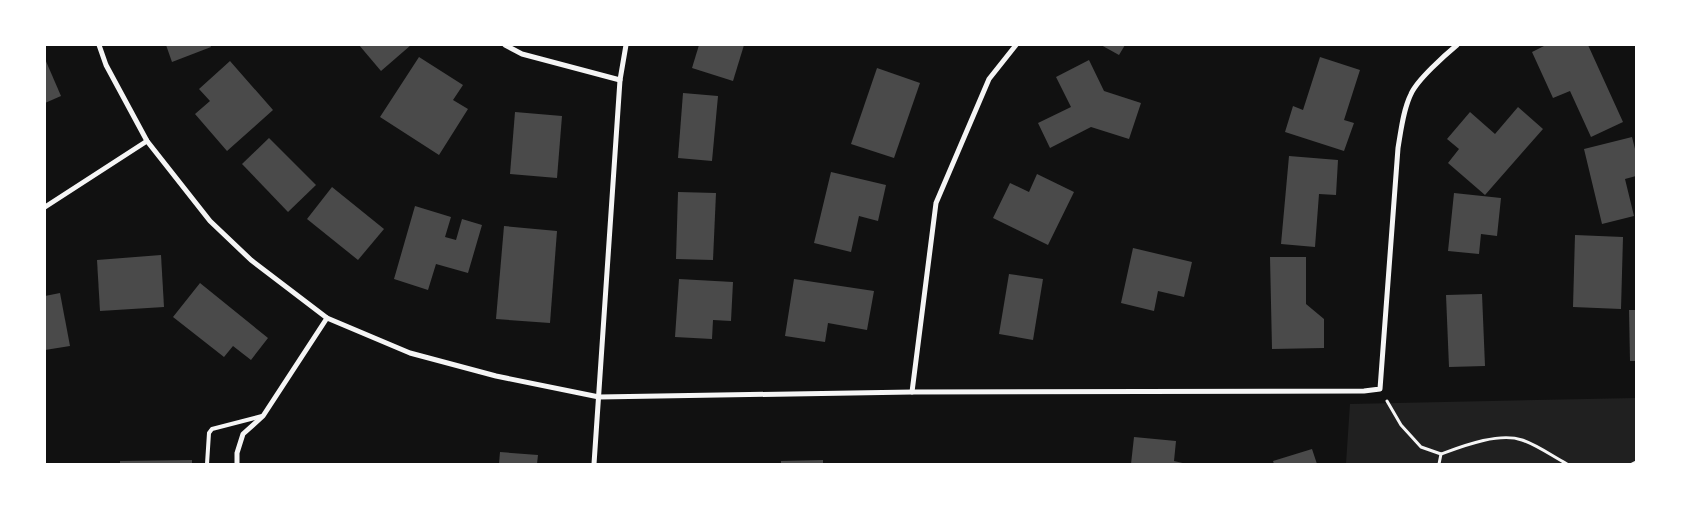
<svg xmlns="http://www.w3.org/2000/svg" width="1681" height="509" font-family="Rubik,sans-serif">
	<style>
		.green { fill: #202020 }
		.building { fill: #4a4a4a }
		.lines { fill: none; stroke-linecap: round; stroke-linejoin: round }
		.path { stroke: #f5f5f5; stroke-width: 3 }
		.service { stroke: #f5f5f5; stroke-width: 4 }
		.minor { stroke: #f5f5f5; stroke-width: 5 }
	</style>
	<rect width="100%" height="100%" fill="#111"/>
	<!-- green -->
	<path class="green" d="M1636 398V464H1346L1350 404Z"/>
	<!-- building -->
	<g class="building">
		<path d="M166 45H210L211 47 172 62Z"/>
		<path d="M359 45H411L381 71Z"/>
		<path d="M699 45H744L733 81 692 68Z"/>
		<path d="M1101 45H1125L1119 55Z"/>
		<path d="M1546 45H1588L1623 122 1591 137 1570 91 1553 98 1532 52Z"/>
		<path d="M419 57 463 85 453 100 468 109 439 155 380 117Z"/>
		<path d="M1320 57 1360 70 1344 120 1354 123 1344 151 1285 132 1293 106 1303 110Z"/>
		<path d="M45 59 61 96 45 103Z"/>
		<path d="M1089 60 1104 91 1141 103 1129 139 1091 127 1050 148 1038 123 1071 107 1056 77Z"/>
		<path d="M230 61 273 110 227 151 195 114 210 101 199 89Z"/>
		<path d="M877 68 920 83 894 158 851 144Z"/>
		<path d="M683 93 718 96 712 161 678 158Z"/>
		<path d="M1518 107 1543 129 1485 195 1448 163 1459 149 1447 139 1470 112 1495 134Z"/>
		<path d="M515 112 562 116 557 178 510 174Z"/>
		<path d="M1632 137 1636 153V176L1625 179 1634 216 1602 224 1584 149Z"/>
		<path d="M269 138 316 185 288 212 242 164Z"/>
		<path d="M1289 156 1338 160 1336 195 1319 194 1315 247 1281 244Z"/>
		<path d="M831 172 886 185 878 221 859 216 851 252 814 243Z"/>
		<path d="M1037 174 1074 192 1048 245 993 218 1010 183 1029 192Z"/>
		<path d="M332 187 384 229 358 260 307 219Z"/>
		<path d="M678 192 716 193 713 260 676 259Z"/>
		<path d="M1454 193 1501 198 1497 236 1481 234 1479 254 1448 251Z"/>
		<path d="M415 206 451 217 445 237 456 240 462 219 482 225 468 273 436 264 428 290 394 279Z"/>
		<path d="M504 226 557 231 550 323 496 319Z"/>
		<path d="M1575 235 1623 237 1621 309 1573 307Z"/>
		<path d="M1133 248 1192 262 1184 297 1158 291 1154 311 1121 303Z"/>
		<path d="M161 255 164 307 100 311 97 260Z"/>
		<path d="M1270 257H1306V304L1324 319V348L1272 349Z"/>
		<path d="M1009 274 1043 279 1033 340 999 334Z"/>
		<path d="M679 279 733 282 731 321 713 320 712 339 675 337Z"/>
		<path d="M794 279 874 291 867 330 828 323 825 342 785 336Z"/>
		<path d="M200 283 268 338 251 360 233 346 224 357 173 317Z"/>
		<path d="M60 293 70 346 45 350V296Z"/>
		<path d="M1482 294 1485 366 1449 367 1446 295Z"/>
		<path d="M1629 310H1636V361H1630Z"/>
		<path d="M1134 437 1176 441 1174 461 1187 464H1131Z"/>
		<path d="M1312 449 1317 464H1274L1273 461Z"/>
		<path d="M500 452 538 455 537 464H499Z"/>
		<path d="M192 460V464H120V461Z"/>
		<path d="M823 460V464H781V461Z"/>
	</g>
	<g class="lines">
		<!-- path -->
		<g class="path">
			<path d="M1387 401 1401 425 1421 447 1441 454C1463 446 1499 432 1522 440 1537 445 1552 456 1567 464"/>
			<path d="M1439 464 1441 454"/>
			<path d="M1632 464 1636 462"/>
		</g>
		<!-- service -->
		<path class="service" d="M207 464 209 433 212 429 262 416"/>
		<!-- minor -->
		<g class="minor">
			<path d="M99 45 106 65 147 141 210 221 251 260 327 318 410 353 496 376 599 397 912 392 1364 391 1380 389 1398 148C1401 131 1403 110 1411 94 1417 80 1445 55 1457 45"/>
			<path d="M505 45 522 54 620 80"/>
			<path d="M45 207 147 141"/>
			<path d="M912 392 936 203 989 79 1016 45"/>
			<path d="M237 464V453L243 434 263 416 327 318"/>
			<path d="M594 464 620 80 626 45"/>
		</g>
	</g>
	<!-- border -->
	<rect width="1681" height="509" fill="none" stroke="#ffffff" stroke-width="92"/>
</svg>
